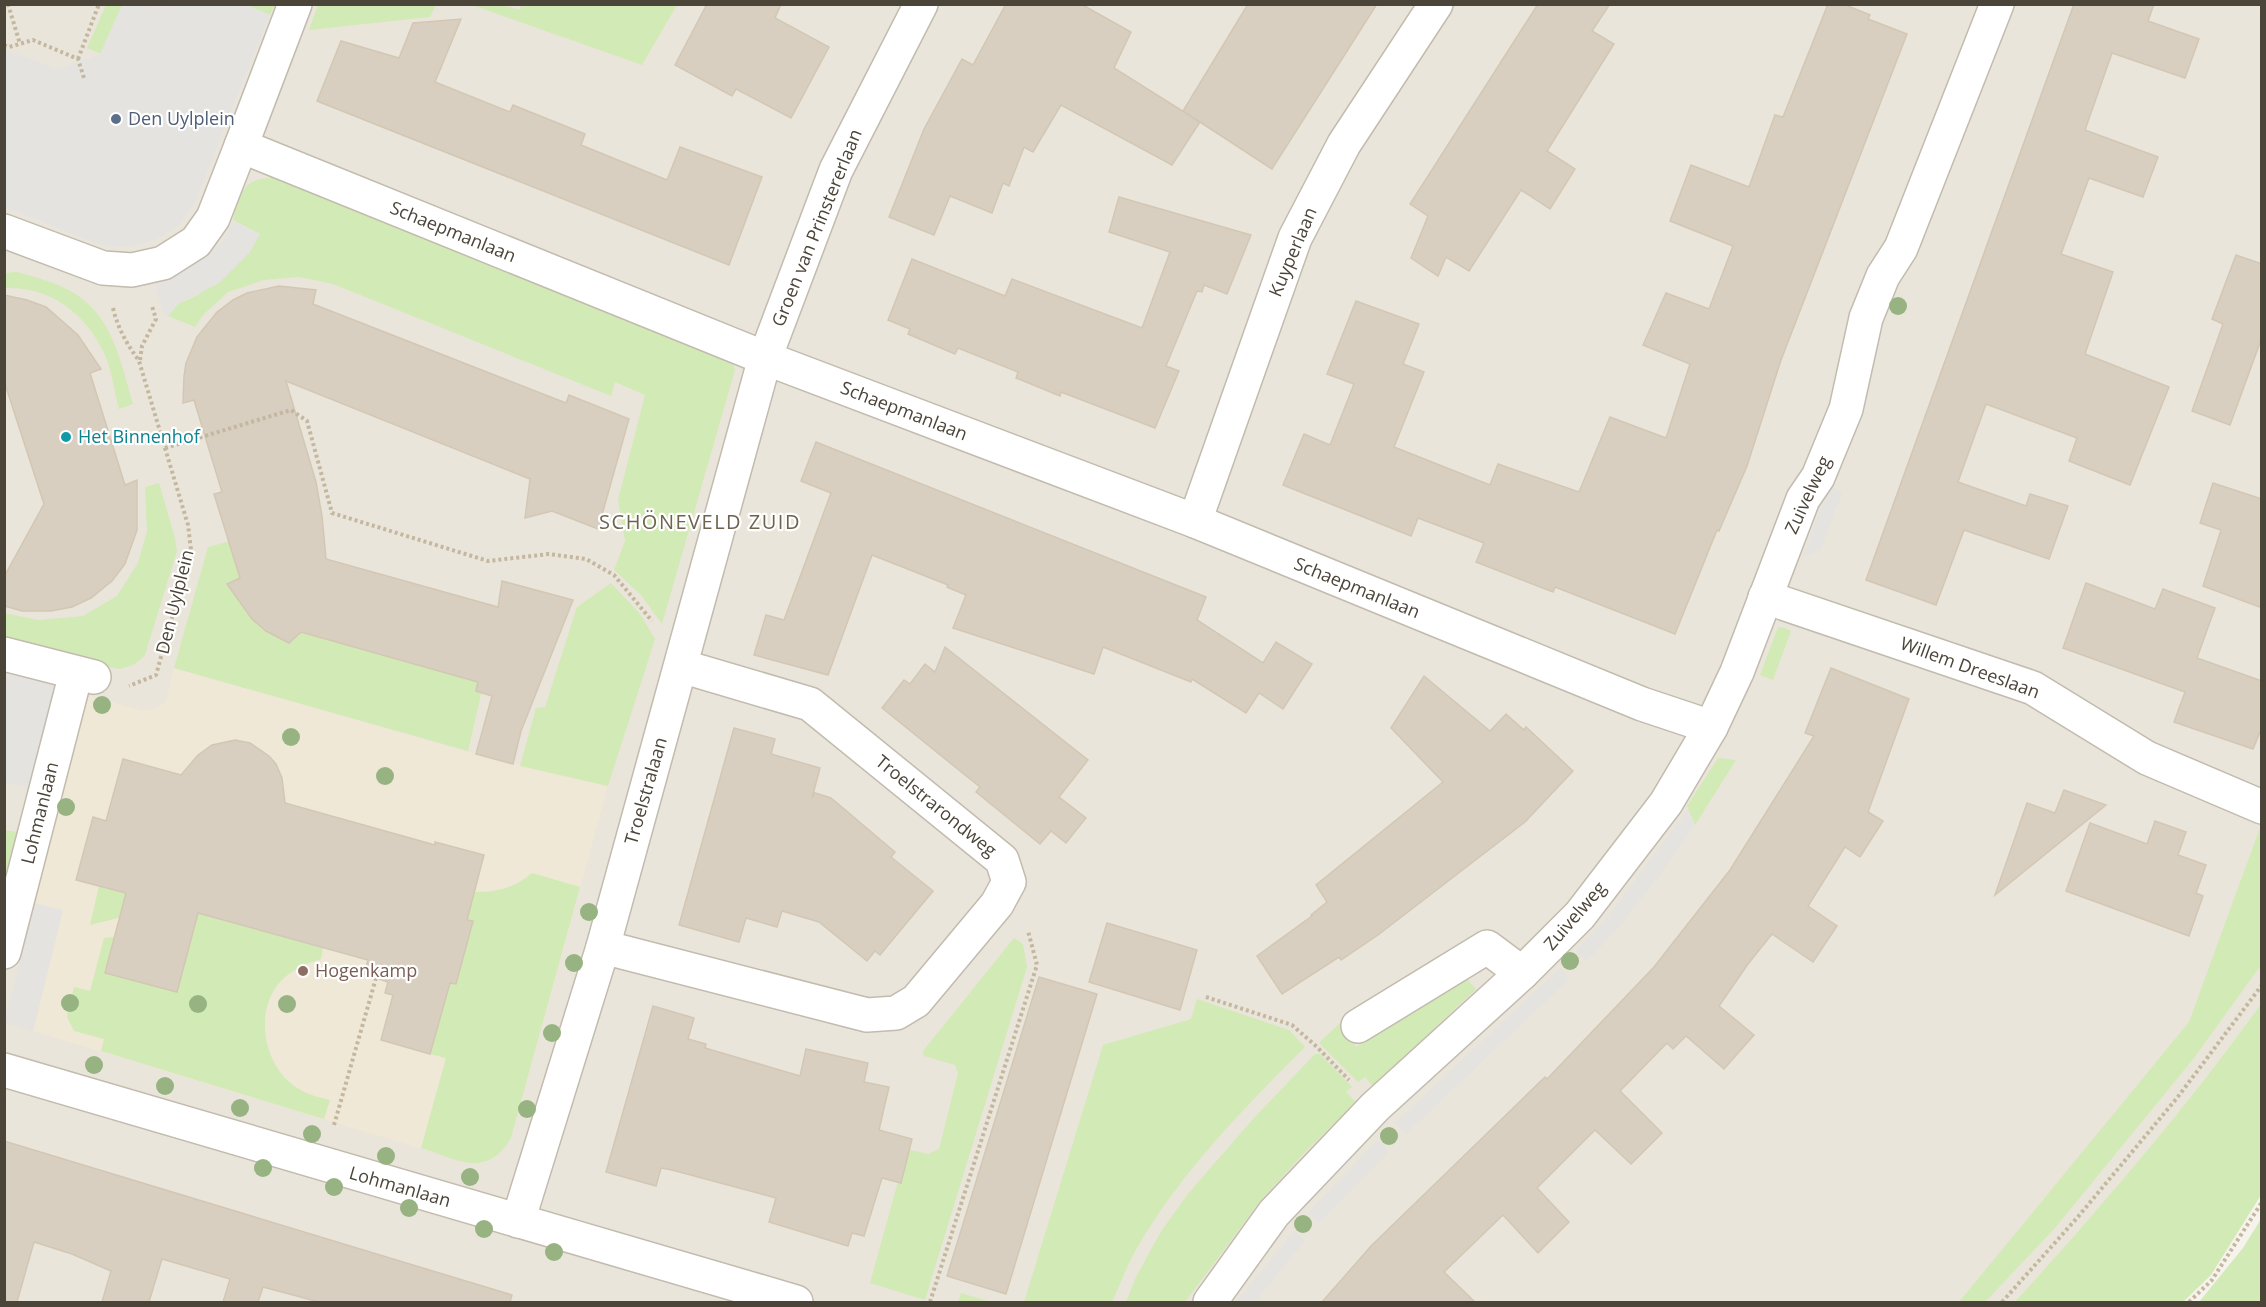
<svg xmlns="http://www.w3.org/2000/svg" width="2266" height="1307" font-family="'Open Sans',sans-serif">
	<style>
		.residential { fill: #eae5da }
		.education { fill: #efe8d6 }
		.green { fill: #d2eab5 }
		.parking { fill: #e5e3e0 }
		.building { fill: #d8cfc1; stroke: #d3c7b4; stroke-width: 1.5 }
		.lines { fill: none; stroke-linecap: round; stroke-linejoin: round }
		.minor-casing { stroke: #c2bbae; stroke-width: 36 }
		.path { stroke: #c4b79f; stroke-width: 4; stroke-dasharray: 3 3; stroke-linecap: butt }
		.minor { stroke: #fff; stroke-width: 33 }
		.tree { fill: #97b381 }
		.service-dot { fill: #5c6f8a; stroke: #fff; stroke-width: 2 }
		.culture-dot { fill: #0f9aa8; stroke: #fff; stroke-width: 2 }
		.education-dot { fill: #8d6e63; stroke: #fff; stroke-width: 2 }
		.labels { text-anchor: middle; stroke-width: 4.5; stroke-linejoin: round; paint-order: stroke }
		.service-label { font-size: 18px; fill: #4e5e75; stroke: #fff; text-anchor: start }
		.street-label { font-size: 18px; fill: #4b4439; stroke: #fff }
		.culture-label { font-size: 18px; fill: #0d838f; stroke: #fff; text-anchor: start }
		.education-label { font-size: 18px; fill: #785e54; stroke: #fff; text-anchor: start }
		.neighbourhood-label { font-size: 20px; letter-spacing: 1.5px; fill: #6e6250; stroke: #fff }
	</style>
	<rect width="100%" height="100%" fill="#f6f3ec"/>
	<!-- residential -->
	<path class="residential" d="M5 5H2261V1050L2073 1302H5Z"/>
	<!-- education -->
	<path class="education" d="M174 668 476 754 608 786 511 1138 497 1156 484 1163 465 1162 33 1031 63 911 34 903 88 695 142 711 155 709 166 702Z"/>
	<!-- green -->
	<g class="green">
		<path d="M522 4 677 5 642 65 472 5H504L519 10Z"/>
		<path d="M106 5H122L101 54 87 48Z"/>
		<path d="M247 5H275L270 15Z"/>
		<path d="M318 5V4L436 5 430 17 309 30Z"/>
		<path d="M282 177 733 363 735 370 662 624 641 595 614 570 625 541 618 500 645 395 615 382 611 396 333 284 299 277 264 280 228 292 203 315 195 327 168 316 178 304 198 295 260 234 233 220C242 185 245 178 282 177Z"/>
		<path d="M17 272C39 278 63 284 81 298 114 322 122 367 133 404L119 409C114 392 112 371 105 355 86 313 50 286 5 288V273Z"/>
		<path d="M159 483 175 538 177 551 145 655C137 664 130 667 118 669L5 641 4 613 39 620 83 616 117 596 138 563 147 531 145 487Z"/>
		<path d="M242 538 489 660 468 751 174 668 208 547Z"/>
		<path d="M611 583 640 614 655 639 608 786 520 766 536 708 545 707 577 607Z"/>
		<path d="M1778 627 1785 628 1791 631 1773 680 1760 675Z"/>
		<path d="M1718 758 1736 760 1695 825 1687 806Z"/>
		<path d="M2261 825V965L2194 1058 2055 1228 1985 1302H1959L2189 1022Z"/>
		<path d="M5 830 22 833 5 888Z"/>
		<path d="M532 873 580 887 511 1138C487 1179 458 1160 421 1148L446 1058 430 1054 474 892C498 892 514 888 532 873Z"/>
		<path d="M99 886 323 948 321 959C305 964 291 970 280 982 253 1012 264 1069 299 1089 308 1095 319 1097 330 1100L324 1119 101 1051 104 1039 74 1031 67 1017 74 987 90 991 104 938 114 937 186 956 194 927 138 913 90 925Z"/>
		<path d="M1014 938 1023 944 1027 967 925 1300 870 1283 907 1149 928 1154 939 1149 958 1073 955 1065 924 1056 923 1051Z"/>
		<path d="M1462 979H1467L1476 989 1373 1086 1365 1077 1358 1082 1319 1043 1340 1023 1356 1047Z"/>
		<path d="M1197 999 1289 1030 1305 1047C1244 1108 1180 1173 1137 1248 1127 1265 1120 1285 1112 1302H1024L1103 1045 1191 1019Z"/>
		<path d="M2261 1004V1195L2211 1275 2183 1302H2015C2101 1207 2186 1109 2261 1004Z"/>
		<path d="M1315 1054H1320L1352 1087 1346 1092 1356 1102 1306 1151 1262 1199 1185 1302H1126L1136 1277 1160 1233 1187 1195 1253 1119Z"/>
		<path d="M2261 1219V1302H2199L2243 1248Z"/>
		<path d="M961 1293 991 1302H958Z"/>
	</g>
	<!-- parking -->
	<g class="parking">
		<path d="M122 5H149L161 9 163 5H247L270 15 194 205 177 227 157 239 134 246 111 247 92 242 5 207 4 49 57 69 100 54Z"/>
		<path d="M233 220 260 234 250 252 219 283 178 304 168 316 164 314 153 279 207 255 223 241Z"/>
		<path d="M1829 486 1843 492 1820 551 1802 558Z"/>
		<path d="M4 673 59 687 34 789 5 782Z"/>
		<path d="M1688 809 1695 825 1665 868 1618 928 1587 961 1576 951 1613 910Z"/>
		<path d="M34 903 63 910 33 1031 5 1023V1021Z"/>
		<path d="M1560 968 1570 979 1406 1134 1395 1123Z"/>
		<path d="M1378 1140 1389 1151 1319 1223 1308 1213Z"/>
		<path d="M1294 1231 1305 1241 1255 1302H1236Z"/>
	</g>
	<!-- building -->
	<g class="building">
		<path d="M707 4H781L775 18 829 47 791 118 736 89 732 96 675 65Z"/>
		<path d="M1006 4H1081L1131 32 1114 68 1200 122 1172 165 1061 105 1033 152 1024 147 1009 186 1003 183 992 213 950 196 934 235 889 217 924 129 962 59 973 65Z"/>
		<path d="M1248 4H1377L1272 169 1183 111Z"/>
		<path d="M1538 4H1610L1592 31 1614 44 1547 151 1575 169 1550 209 1521 190 1469 271 1446 257 1438 276 1411 258 1428 216 1410 204Z"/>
		<path d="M1828 4H1843L1870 15 1868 19 1907 34 1781 360 1747 466 1719 531 1717 530 1675 634 1555 587 1553 592 1476 562 1484 543 1418 518 1411 536 1283 485 1304 434 1330 445 1354 384 1327 374 1356 301 1419 324 1403 364 1424 372 1394 447 1490 485 1498 464 1579 492 1610 417 1666 438 1690 364 1643 345 1666 293 1709 309 1733 246 1670 221 1691 165 1749 187 1775 115 1783 117Z"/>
		<path d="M2074 4H2154L2148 21 2199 39 2185 78 2112 53 2085 130 2158 157 2143 197 2089 178 2061 254 2113 272 2085 354 2169 387 2130 485 2069 461 2077 438 1986 404 1958 482 2026 506 2030 494 2068 506 2049 559 1964 530 1936 605 1866 580Z"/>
		<path d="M461 19 435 82 510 112 513 105 585 134 581 145 667 180 680 147 762 177 729 265 317 101 341 41 399 58 413 23Z"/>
		<path d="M1119 197 1251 235 1227 294 1204 285 1202 292 1197 291 1166 366 1179 371 1155 428 1061 392 1060 396 1016 378 1018 372 958 348 955 354 908 334 910 329 888 320 912 259 1005 296 1012 279 1142 328 1170 252 1109 232Z"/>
		<path d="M2236 255 2262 264V337L2230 425 2192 411 2223 324 2212 319Z"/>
		<path d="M279 286 316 290 313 304 566 403 569 395 629 419 598 529 552 511 525 518 530 479 286 381 316 482 322 516 326 559 498 607 502 581 573 600 521 731 513 764 476 754 492 696 476 691 478 682 301 632 289 643 266 631 252 619 227 584 240 578 214 494 222 492 194 400 183 403 184 376 186 363 197 337 217 312 233 300 247 293Z"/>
		<path d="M4 295 27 300 46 307 78 335 101 369 90 373 125 485 137 480V530L125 564 112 581 91 598 72 607 51 611H22L4 606V577L44 504 4 381Z"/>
		<path d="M816 442 1206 597 1197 620 1263 663 1276 642 1312 664 1283 709 1259 693 1246 713 1192 679 1191 682 1103 647 1094 674 953 628 966 595 947 587 948 585 872 555 828 675 754 655 766 615 784 620 831 493 801 481Z"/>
		<path d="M2213 483 2262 499V608L2203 586 2221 530 2200 523Z"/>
		<path d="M2086 583 2155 609 2163 589 2215 608 2197 658 2262 681V727L2253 749 2174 722 2185 692 2063 648Z"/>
		<path d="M945 647 1088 760 1059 797 1086 818 1066 843 1051 831 1040 844 976 792 980 787 882 708 904 680 910 684 925 664 935 672Z"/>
		<path d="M1831 668 1909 699 1868 812 1883 821 1860 857 1845 847 1808 906 1837 926 1813 962 1772 934 1748 964 1719 1006 1754 1035 1724 1069 1686 1036 1673 1049 1667 1043 1620 1091 1662 1133 1631 1164 1595 1130 1537 1188 1569 1222 1538 1253 1503 1215 1444 1272 1475 1302H1322L1371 1246 1545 1077 1547 1079 1654 967 1730 870 1814 736 1805 733Z"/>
		<path d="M1424 676 1490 731 1506 714 1524 730 1526 727 1573 771 1525 822 1378 935 1341 960 1339 957 1282 994 1257 956 1312 916 1311 915 1327 902 1316 885 1443 782 1391 728Z"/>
		<path d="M734 728 775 739 771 754 820 768 812 798 815 793 831 798 895 852 891 857 933 891 880 955 875 951 867 961 819 922 782 911 777 927 746 918 739 942 679 925Z"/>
		<path d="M235 740 250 743 269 756 276 764 282 778 285 803 435 845V842L484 855 467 920 473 921 456 984 450 983 430 1054 381 1040 393 995 385 993 388 982 364 974 368 960 198 913 177 992 105 973 126 893 76 880 93 817 106 821 123 759 181 775 198 755 212 745Z"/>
		<path d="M2064 790 2106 805 1995 895 2027 803 2055 813Z"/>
		<path d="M2155 821 2186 832 2178 855 2206 865 2196 893 2203 896 2189 936 2066 891 2090 823 2147 844Z"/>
		<path d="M1107 923 1197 950 1180 1010 1089 982Z"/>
		<path d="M1039 977 1097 994 1006 1294 947 1276Z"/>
		<path d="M653 1006 694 1018 688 1039 706 1044 705 1048 800 1076 806 1049 868 1063 864 1082 889 1087 879 1130 912 1139 901 1183 882 1178 864 1236 852 1233 848 1246 769 1222 776 1198 672 1170 661 1168 656 1186 606 1172Z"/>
		<path d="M4 1141 512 1295 510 1302H319L263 1287 258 1302H223L230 1279 162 1259 149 1302H102L111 1271 72 1254 34 1242 17 1302H4Z"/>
	</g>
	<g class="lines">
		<!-- minor casing -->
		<g class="minor-casing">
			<g id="minor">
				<path d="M295 4 241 146 765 358 1195 521 1642 704 1711 727"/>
				<path d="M4 231 103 268 132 270 163 263 196 242 213 218 241 146"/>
				<path d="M1195 521 1295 238 1344 144 1436 4"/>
				<path d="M1765 597 2033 688 2147 758 2262 807"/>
				<path d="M4 654 94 677"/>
				<path d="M603 947 867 1015 896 1013 916 1001 997 904 1009 882 1002 860 810 704 681 666"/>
				<path d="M4 952 76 673"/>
				<path d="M1358 1026 1487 947 1522 973"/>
				<path d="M4 1070 796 1302"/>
				<path d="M518 1221 603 947 765 358 836 170 921 4"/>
				<path d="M1210 1302 1274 1213 1375 1107 1522 973 1580 915 1666 803 1711 727 1737 672 1803 499 1818 477 1846 409 1866 318 1883 276 1901 248 1997 4"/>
			</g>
		</g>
		<!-- path -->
		<g class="path">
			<path d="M8 4 20 44"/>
			<path d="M4 45 9 47 33 40 78 59 84 78"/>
			<path d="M78 59 99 4"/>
			<path d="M113 308C118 329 127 344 139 361L188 525 191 550 156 675 129 686"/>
			<path d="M140 360 142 346 156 319 152 306"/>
			<path d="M165 448 291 410 307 421 332 513 488 561 549 554 586 559 614 575 652 621"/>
			<path d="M1206 997 1292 1025 1317 1047 1349 1080"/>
			<path d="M334 1125 376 978"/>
			<path d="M930 1302 1037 965 1028 931"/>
			<path d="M2002 1302 2077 1218 2177 1098 2262 985"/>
			<path d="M2189 1302 2212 1280 2262 1202"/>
		</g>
		<!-- minor -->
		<use href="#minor" class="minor"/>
	</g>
	<!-- trees -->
	<g class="tree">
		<circle cx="1898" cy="306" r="9"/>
		<circle cx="102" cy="705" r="9"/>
		<circle cx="291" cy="737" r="9"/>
		<circle cx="385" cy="776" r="9"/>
		<circle cx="66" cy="807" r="9"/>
		<circle cx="589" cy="912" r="9"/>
		<circle cx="1570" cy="961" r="9"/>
		<circle cx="574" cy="963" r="9"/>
		<circle cx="70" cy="1003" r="9"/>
		<circle cx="198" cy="1004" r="9"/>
		<circle cx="287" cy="1004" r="9"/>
		<circle cx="552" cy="1033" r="9"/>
		<circle cx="94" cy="1065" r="9"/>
		<circle cx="165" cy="1086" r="9"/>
		<circle cx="240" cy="1108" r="9"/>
		<circle cx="527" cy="1109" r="9"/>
		<circle cx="312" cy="1134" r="9"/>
		<circle cx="1389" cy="1136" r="9"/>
		<circle cx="386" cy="1156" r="9"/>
		<circle cx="263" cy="1168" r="9"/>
		<circle cx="470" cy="1177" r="9"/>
		<circle cx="334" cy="1187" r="9"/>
		<circle cx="409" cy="1208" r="9"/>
		<circle cx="1303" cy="1224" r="9"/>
		<circle cx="484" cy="1229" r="9"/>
		<circle cx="554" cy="1252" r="9"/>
	</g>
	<!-- markers -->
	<circle class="service-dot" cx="116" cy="119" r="6"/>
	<circle class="culture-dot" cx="66" cy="437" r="6"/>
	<circle class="education-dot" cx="303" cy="971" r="6"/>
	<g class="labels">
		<!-- service labels -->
		<g class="service-label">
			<text x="128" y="125">Den Uylplein</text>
		</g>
		<!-- street labels -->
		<g class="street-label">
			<text transform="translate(817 228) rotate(-68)" y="6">Groen van Prinstererlaan</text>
			<text transform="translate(453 232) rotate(22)" y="6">Schaepmanlaan</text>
			<text transform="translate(1293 252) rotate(-67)" y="6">Kuyperlaan</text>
			<text transform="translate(904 411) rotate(21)" y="6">Schaepmanlaan</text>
			<text transform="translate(1808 495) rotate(-65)" y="6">Zuivelweg</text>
			<text transform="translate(1357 588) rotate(22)" y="6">Schaepmanlaan</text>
			<text transform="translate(175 602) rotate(-76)" y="6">Den Uylplein</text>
			<text transform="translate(1970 668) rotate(20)" y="6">Willem Dreeslaan</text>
			<text transform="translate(646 791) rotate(-74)" y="6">Troelstralaan</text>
			<text transform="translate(936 806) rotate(39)" y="6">Troelstrarondweg</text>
			<text transform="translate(40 813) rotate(-76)" y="6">Lohmanlaan</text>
			<text transform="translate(1575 916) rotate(-49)" y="6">Zuivelweg</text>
			<text transform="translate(400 1187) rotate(16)" y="6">Lohmanlaan</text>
		</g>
		<!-- culture labels -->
		<g class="culture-label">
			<text x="78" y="443">Het Binnenhof</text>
		</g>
		<!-- education labels -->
		<g class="education-label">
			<text x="315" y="977">Hogenkamp</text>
		</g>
		<!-- neighbourhood labels -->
		<g class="neighbourhood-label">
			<text x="700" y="529">SCHÖNEVELD ZUID</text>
		</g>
	</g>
	<!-- border -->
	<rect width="2266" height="1307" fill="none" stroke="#4b4439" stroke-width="12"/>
</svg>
